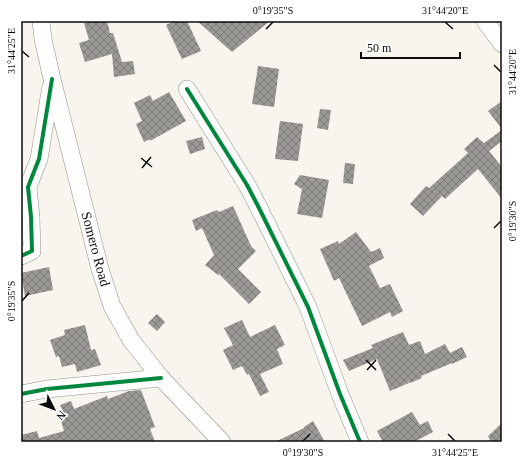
<svg xmlns="http://www.w3.org/2000/svg" width="523" height="463" font-family="Georgia,serif">
	<style>
		.building { fill: url(#building-cross-hatch) }
		.lines { fill: none; stroke-linecap: round; stroke-linejoin: round }
		.minor-casing { stroke: #92908e; stroke-width: 18 }
		.minor { stroke: #fefefd; stroke-width: 17 }
		.cycleway-casing { stroke: #fff; stroke-width: 6 }
		.cycleway { stroke: #00873e; stroke-width: 4 }
		.ticks { fill: none; stroke: #0b0b0b; stroke-width: 1.5 }
		.labels { text-anchor: middle; stroke-width: 4; stroke-linejoin: round; paint-order: stroke }
		.street-label { font-size: 14px; fill: #0b0b0b; stroke: #fff }
		.neatline { fill: none; stroke: #0b0b0b; stroke-width: 1.5 }
		.ticks-label { font-size: 10px; text-anchor: middle; fill: #0b0b0b }
	</style>
	<defs>
		<pattern id="building-cross-hatch" width="8" height="8" patternUnits="userSpaceOnUse"><rect width="8" height="8" fill="#9b9995"/><path d="M0 0l8 8M0 8l8-8" fill="none" stroke="#7d7b78"/></pattern>
	</defs>
	<rect width="100%" height="100%" fill="#f8f5ef"/>
	<!-- building -->
	<g class="building">
		<path d="M90 21H107L110 33H113L122 62 133 61 135 74 114 77 112 54 85 62 79 43 89 40 84 23Z"/>
		<path d="M175 21H187L201 51 182 59 166 25Z"/>
		<path d="M197 21H270L232 52Z"/>
		<path d="M258 66 279 69 274 107 252 104Z"/>
		<path d="M169 92 186 121 150 141V139L144 142 136 124 142 121 134 103 150 95 153 101Z"/>
		<path d="M502 101V129L488 111Z"/>
		<path d="M320 109 331 110 328 130 317 128Z"/>
		<path d="M280 121 303 124 298 161 275 159Z"/>
		<path d="M502 130V141L489 151 502 167V199L478 169 445 199 442 196 423 216 410 204 426 186 429 188 468 153 464 149 477 137 484 143Z"/>
		<path d="M202 137 205 149 190 154 186 141Z"/>
		<path d="M345 163 355 164 353 184 343 183Z"/>
		<path d="M300 175 329 180 322 218 297 214 302 189 294 184Z"/>
		<path d="M233 206 251 246 256 251 238 269 261 292 249 304 219 274 218 275 205 265 214 255 202 228 196 231 192 220 217 210 219 212Z"/>
		<path d="M356 232 371 252 380 248 384 258 369 266 380 288 390 284 403 311 392 317 390 312 362 326 339 278 334 281 320 249 338 241 339 244Z"/>
		<path d="M49 267 53 290 25 296 21 273Z"/>
		<path d="M157 314 165 322 157 331 148 323Z"/>
		<path d="M242 320 250 337 275 325 285 345 277 349 283 364 260 374 269 392 260 396 249 374 247 375 242 366 233 370 223 350 233 345 224 328Z"/>
		<path d="M85 325 91 350 95 349 101 365 77 372 75 364 62 367 59 356 56 357 50 340 65 335 64 330Z"/>
		<path d="M403 332 409 345 420 341 425 354 445 344 450 353 462 347 467 357 452 364V363L421 376 422 378 410 383 408 381 409 383 390 391 377 359 349 371 343 360 373 348 371 345Z"/>
		<path d="M141 390 155 427 150 429 155 442H21V435L37 431 39 438 64 431 59 414 63 413 60 405 71 401 74 409 107 396 108 399 129 391Z"/>
		<path d="M412 412 420 425 428 421 433 432 414 442H383L377 431Z"/>
		<path d="M313 421 325 442H275L304 428V427Z"/>
		<path d="M502 423V442H491L488 436Z"/>
	</g>
	<g class="lines">
		<!-- minor casing -->
		<g class="minor-casing">
			<g id="minor">
				<path d="M41 21 43 39 52 79 100 269 112 306 131 340 161 378 222 442"/>
				<path d="M485 21 502 44"/>
				<path d="M187 89 247 185 258 206 308 307 340 394 360 442"/>
				<path d="M21 256 32 251 31 217 28 187 39 159 51 86"/>
				<path d="M21 394 47 389 161 378"/>
			</g>
		</g>
		<!-- minor -->
		<use href="#minor" class="minor"/>
		<!-- cycleway casing -->
		<g class="cycleway-casing">
			<g id="cycleway">
				<path d="M187 89 247 185 258 206 308 307 340 394 360 442"/>
				<path d="M21 256 32 251 31 217 28 187 39 159 52 79"/>
				<path d="M21 394 47 389 161 378"/>
			</g>
		</g>
		<!-- cycleway -->
		<use href="#cycleway" class="cycleway"/>
	</g>
	<!-- ticks -->
	<path class="ticks" d="M445 22 453 29M266 29 273 22M22 51 29 57M494 65 501 72M141 158 152 167M142 168 151 157M494 228 501 221M22 301 29 293M366 360 376 370M367 370 376 360M448 434 455 441M303 441 310 434"/>
	<g class="labels">
		<!-- street labels -->
		<g class="street-label">
			<text transform="translate(96 249) rotate(75)" y="5">Somero Road</text>
		</g>
	</g>
	<!-- border -->
	<rect width="523" height="463" fill="none" stroke="#ffffff" stroke-width="44"/>
	<!-- north arrow -->
	<g transform="translate(54 409) rotate(132)" stroke="#ffffff" stroke-width="3" paint-order="stroke">
	<path d="M0-3L7 15L0 10L-7 15Z" fill="#0b0b0b"/>
	<text y="-6" font-size="11" font-weight="bold" text-anchor="middle" fill="#0b0b0b">N</text>
	</g>
	<!-- scale -->
	<path d="M361 52v6h99v-6" fill="none" stroke="#0b0b0b" stroke-width="2"/>
	<text x="367" y="52" font-size="12" fill="#0b0b0b" stroke="#ffffff" stroke-width="3" paint-order="stroke">50 m</text>
	<rect x="22" y="22" width="479" height="419" class="neatline"/>
	<g class="ticks-label">
		<text x="273" y="14">0°19'35"S</text>
		<text x="445" y="14">31°44'20"E</text>
		<text transform="translate(11 51) rotate(-90)" y="4">31°44'25"E</text>
		<text transform="translate(512 72) rotate(-90)" y="4">31°44'20"E</text>
		<text transform="translate(512 221) rotate(-90)" y="4">0°19'30"S</text>
		<text transform="translate(11 301) rotate(-90)" y="4">0°19'35"S</text>
		<text x="303" y="456">0°19'30"S</text>
		<text x="455" y="456">31°44'25"E</text>
	</g>
</svg>
